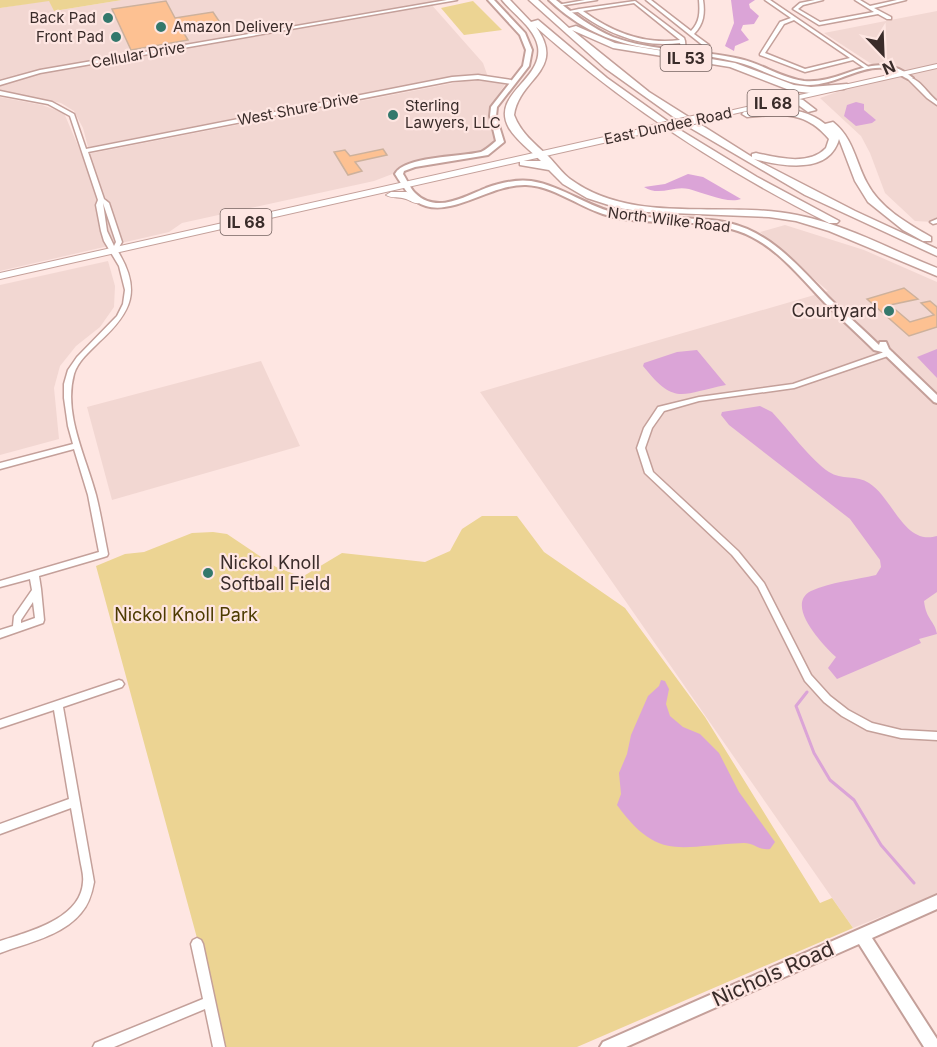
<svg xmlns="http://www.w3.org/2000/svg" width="937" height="1047" font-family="Inter,sans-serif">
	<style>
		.built { fill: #f2d7d2 }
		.green { fill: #ecd493 }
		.water { fill: #dba4d7 }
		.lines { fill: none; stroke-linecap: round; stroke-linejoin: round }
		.stream { stroke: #dba4d7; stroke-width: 3 }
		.building { fill: #fdc192; stroke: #cdb19c; stroke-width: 1.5 }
		.minor-casing { stroke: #c4a09a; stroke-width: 3 }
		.tertiary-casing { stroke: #c4a09a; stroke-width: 4 }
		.primary-casing { stroke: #c4a09a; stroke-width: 2 }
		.motorway-casing { stroke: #c4a09a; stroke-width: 3 }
		.minor { fill: #fff; fill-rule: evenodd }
		.tertiary { fill: #fff; fill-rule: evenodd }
		.primary { fill: #fff; fill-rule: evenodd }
		.motorway { fill: #fff; fill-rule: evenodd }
		.primary-bridge-casing { stroke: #c4a09a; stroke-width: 10; stroke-linecap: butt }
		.primary-bridge { stroke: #fff; stroke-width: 8 }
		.poi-dot { fill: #33786c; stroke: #fee6e2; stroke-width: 2 }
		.labels { text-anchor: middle; stroke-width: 4.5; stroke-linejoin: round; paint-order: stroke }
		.far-poi-label { font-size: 15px; fill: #3a2c2a; stroke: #fee6e2; text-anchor: end }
		.far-street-label { font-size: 15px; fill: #3a2c2a; stroke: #fee6e2 }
		.shield { fill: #fee6e2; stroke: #756461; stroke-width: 1.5 }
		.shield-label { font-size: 16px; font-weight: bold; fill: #3a2c2a }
		.poi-label { font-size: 18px; fill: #3a2c2a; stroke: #fee6e2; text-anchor: end }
		.park-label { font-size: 18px; fill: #4c3a00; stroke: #fee6e2 }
		.near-street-label { font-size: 21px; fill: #3a2c2a; stroke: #fee6e2 }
	</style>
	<rect width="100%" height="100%" fill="#fee6e2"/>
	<!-- built -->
	<g class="built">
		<path d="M49 0 54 11 122 0H445L430 3 483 63 488 77 461 76 88 147 83 128 74 111 61 103 0 90V8Z"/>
		<path d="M937 11V221L933 222 915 221 885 193 870 153 861 136 820 98 851 87 893 78 824 33Z"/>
		<path d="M474 79 505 84 490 109 489 117 497 138 496 144 489 150 404 165 395 173 374 181 182 223 169 232 0 271V97L42 105 64 113 82 155Z"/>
		<path d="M785 225 864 250 937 282V894L853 928 480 392 828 291 760 232Z"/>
		<path d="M108 261 115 286 114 307 100 327 76 346 60 366 54 388 59 439 0 455V285Z"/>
		<path d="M261 361 300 446 112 500 87 407Z"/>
	</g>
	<!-- green -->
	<g class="green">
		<path d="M0 0H122L54 11 49 1 0 8Z"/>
		<path d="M473 1 502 30 464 35 441 8Z"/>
		<path d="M482 516H517L544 552 625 608 705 717 820 903 832 898 853 928 577 1047H224L197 938 96 566 125 554 144 552 192 533 213 532 227 534 276 567 302 577 342 553 425 562 450 551 462 529Z"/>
	</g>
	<!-- water -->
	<g class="water">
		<path d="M731 0H755L749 4 750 8 759 16 754 24 743 25 741 30 749 40 735 46 734 51 725 46 734 23Z"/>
		<path d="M856 102 864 104V110L876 120 872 123 856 126 844 116 847 105Z"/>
		<path d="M688 174 703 177 741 199C728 204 704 193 689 189 673 185 660 197 644 187L665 184Z"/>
		<path d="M937 349V378L917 357Z"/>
		<path d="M697 350 726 385C680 394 675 406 643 366L644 363 677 352Z"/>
		<path d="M760 406 772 412C787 428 812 461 829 472 841 480 857 475 869 483 893 498 904 546 937 536V592L924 601C926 620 935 621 937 634L919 639 921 643 837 679 828 668 836 657C824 646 784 605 811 591 830 582 856 580 876 575L881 567 880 560 850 519 729 425 721 415 722 412Z"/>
		<path d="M661 680 665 681 669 689 666 704 670 716 683 727 700 734 719 753 739 792 775 842 770 849C760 851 754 843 744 843 681 845 659 863 617 805L621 794 619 773 627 754 631 735 648 696 659 686Z"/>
	</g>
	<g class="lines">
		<!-- stream -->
		<path class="stream" d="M807 692 796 706 814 753 830 780 854 800 881 845 914 883"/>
	</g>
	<!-- building -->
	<g class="building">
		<path d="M166 1 175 18 213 12 221 24 182 30 188 40 131 50 112 9Z"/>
		<path d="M383 149 387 155 355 162 362 171 348 175 334 152 345 150 350 156Z"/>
		<path d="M904 288 918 299 890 305 910 322 934 315 921 303 930 301 937 307V327L909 336 867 299Z"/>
	</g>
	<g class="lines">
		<!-- minor casing -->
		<g class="minor-casing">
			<g id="minor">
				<path d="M447 0H457L40 73 0 85V81L40 70Z"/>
				<path d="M585 0H597L559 6 557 5Z"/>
				<path d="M646 0H651L691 31C700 22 700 12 699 0H703C705 13 704 24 694 34L709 45 711 55H707L705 47Z"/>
				<path d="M765 0H770L870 68 866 69 853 60 805 72 760 55V54L780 22 791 18ZM794 20 850 58 805 69 765 53 784 24Z"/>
				<path d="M815 0H823L803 5 798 9 820 22 874 12 855 0H860L870 6 897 0H906L874 8 891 17V19H887L878 14 819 25 793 9 800 3Z"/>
				<path d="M635 1 684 38 685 41 686 52 682 51 680 43C642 48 608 34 578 12L567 13 565 12 579 9ZM634 3 680 40C644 45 612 32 583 11Z"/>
				<path d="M478 75 511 80 514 82 511 84 478 79 452 81 88 152 104 199 109 203 122 242 118 249 117 250C142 290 132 312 99 342 90 351 78 361 74 374 63 414 86 457 96 495 101 515 104 534 108 554L107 556 104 557 39 576 41 589 44 620 43 623 0 638V630L13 626 14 616 32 590 30 579 0 587V581L99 552 88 495 74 449 0 469V463L73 444 68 426 64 398V384L68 370 77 357 117 316 123 304 125 290 119 266 104 241 101 231 96 205 98 200 70 116 48 104 0 95V91L52 102 74 114 86 149 452 77ZM103 203 116 242 114 246 107 231ZM33 602 35 618 21 623V620Z"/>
				<path d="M908 77C920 79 927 93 937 101V105L927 98 908 79Z"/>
				<path d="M937 219V223L933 224 930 222Z"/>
				<path d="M887 351H889L893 353 891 355 794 388 699 401 664 411 652 428 645 448 653 472 738 551 764 583 811 675 830 696 848 710 872 723 901 730 937 732V740L901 738 867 730 842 716 824 702 805 681 758 587 732 555 645 473 637 448 644 428 658 407 699 397 793 384Z"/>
				<path d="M119 680 122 681 124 684 122 687 63 707 94 882C92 893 89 904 81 913 62 936 27 943 0 953V941C28 932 81 919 83 882 84 875 81 866 80 859 77 842 74 825 71 808L0 834V824L69 799 54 710 0 728V720Z"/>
				<path d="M197 938 201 940 203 944 225 1047H213L205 1009 114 1047H93L95 1043 203 999 191 944 193 940Z"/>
			</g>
		</g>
		<!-- tertiary casing -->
		<g class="tertiary-casing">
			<g id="tertiary">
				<path d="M488 0H494L525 33 532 50 529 66 497 107 496 116 504 142 488 155 415 167 404 171 403 174C407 180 410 188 415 193 436 214 464 197 486 188 500 183 516 179 531 181 563 186 589 208 620 214 656 221 693 215 729 223 772 233 800 268 829 298 845 314 863 329 879 345L880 342H886L889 349 937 395V403L934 402 882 352 874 350C858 334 841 319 825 303 799 276 774 243 738 231 695 216 647 228 603 214 578 206 553 186 526 185 492 184 455 215 426 206 411 202 403 186 395 174 404 156 461 157 481 152 486 150 491 145 496 141L490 116 491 107 523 66 526 50 520 35Z"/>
				<path d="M549 0H556C574 14 592 28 613 37 653 52 698 49 740 59 762 64 782 78 804 81 845 85 874 46 913 78L908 79C900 75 892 69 883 68 858 66 834 86 807 85 782 83 761 68 737 62 663 44 612 59 549 0Z"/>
				<path d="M937 895V909L872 938 937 1039V1047H924L859 944 626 1047H600L603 1042Z"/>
			</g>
		</g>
		<!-- primary casing -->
		<g class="primary-casing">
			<g id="primary">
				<path d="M937 64V68L702 121 698 118Z"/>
				<path d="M649 127 653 130 652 132 0 279V273Z"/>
				<path d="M407 192 420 199V203C413 204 412 201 406 199 399 196 393 199 386 195L391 192Z"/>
			</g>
		</g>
		<!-- motorway casing -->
		<g class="motorway-casing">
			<g id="motorway">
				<path d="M502 0H510L531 22 538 20 607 78 680 130 757 177 839 221 837 223H829C723 170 625 106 536 27 567 70 519 78 514 115 521 133 534 143 548 156 556 164 562 173 570 179 634 226 724 200 797 215 845 224 891 250 937 268V276L829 231 796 221 769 217 647 212 618 208 587 198 563 184 549 170 520 165V161H541C530 150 517 141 509 128 490 94 543 80 538 47 535 28 513 14 502 0Z"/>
				<path d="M529 0H538L569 28 576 26 615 43 735 63 794 85 811 87 847 84 849 86 844 89 811 93 792 91 730 67 613 48 572 30 649 92 752 157V154L756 153C778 158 809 166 826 148L829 139C805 110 781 114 747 117L742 114 744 112C771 107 803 106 825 124L833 122C854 139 855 161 867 183 880 208 907 223 931 237V241H923L903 230 868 202 855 181 839 139C829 175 782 166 754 159L855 211 937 249V256L805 195 682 123 605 68Z"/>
				<path d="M788 96 803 100 816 110 808 112 797 104 785 101V97Z"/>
			</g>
		</g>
		<!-- minor -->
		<use href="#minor" class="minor"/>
		<!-- tertiary -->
		<use href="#tertiary" class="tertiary"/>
		<!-- primary -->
		<use href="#primary" class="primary"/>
		<!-- motorway -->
		<use href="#motorway" class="motorway"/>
		<!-- primary-bridge casing -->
		<g class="primary-bridge-casing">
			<path id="primary-bridge" d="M649 130 702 118"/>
		</g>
		<!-- primary-bridge -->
		<use href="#primary-bridge" class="primary-bridge"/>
	</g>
	<!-- markers -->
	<g class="poi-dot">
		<circle cx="108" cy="18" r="6"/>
		<circle cx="161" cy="27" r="6"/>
		<circle cx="116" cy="37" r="6"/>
		<circle cx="393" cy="115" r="6"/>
		<circle cx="889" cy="311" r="6"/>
		<circle cx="208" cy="573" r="6"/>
	</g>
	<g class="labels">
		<!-- far-poi labels -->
		<g class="far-poi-label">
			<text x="96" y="23">Back Pad</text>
			<text x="173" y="32" text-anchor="start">Amazon Delivery</text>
			<text x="104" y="42">Front Pad</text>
			<text x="405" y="111" text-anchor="start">Sterling<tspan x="405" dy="17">Lawyers, LLC</tspan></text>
		</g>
		<!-- far-street labels -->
		<g class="far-street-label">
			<text transform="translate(138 55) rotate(-10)" y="5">Cellular Drive</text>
			<text transform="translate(298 109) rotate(-11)" y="5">West Shure Drive</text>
			<text transform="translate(668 126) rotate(-12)" y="5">East Dundee Road</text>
			<text transform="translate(669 220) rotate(7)" y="5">North Wilke Road</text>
		</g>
		<!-- shield labels -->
		<g class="shield">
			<rect x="660.5" y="45" width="51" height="26" rx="4.5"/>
			<rect x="747.5" y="90" width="51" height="26" rx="4.5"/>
			<rect x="220.5" y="209" width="51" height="26" rx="4.5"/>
		</g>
		<g class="shield-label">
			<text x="686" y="64">IL 53</text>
			<text x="773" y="109">IL 68</text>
			<text x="246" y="228">IL 68</text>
		</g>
		<!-- poi labels -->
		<g class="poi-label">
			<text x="877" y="317">Courtyard</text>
			<text x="220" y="569" text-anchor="start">Nickol Knoll<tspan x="220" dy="21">Softball Field</tspan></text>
		</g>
		<!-- park labels -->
		<g class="park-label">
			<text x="186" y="621">Nickol Knoll Park</text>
		</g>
		<!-- near-street labels -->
		<g class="near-street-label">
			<text transform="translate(773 974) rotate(-24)" y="7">Nichols Road</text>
		</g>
	</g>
	<!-- north arrow -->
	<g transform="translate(883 54) rotate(157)" stroke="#fee6e2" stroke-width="4.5" paint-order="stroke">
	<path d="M0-4.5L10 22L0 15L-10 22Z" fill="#3a2c2a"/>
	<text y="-9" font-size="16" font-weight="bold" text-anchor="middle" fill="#3a2c2a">N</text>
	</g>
</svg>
